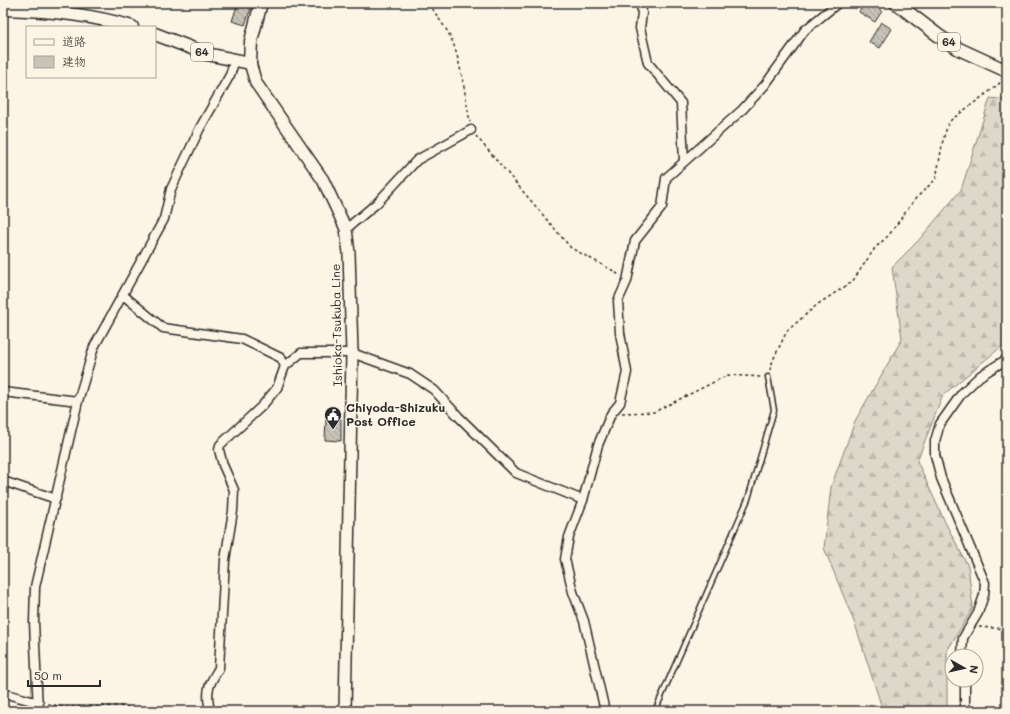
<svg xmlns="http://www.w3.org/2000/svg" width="1010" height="714" font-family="Mali,'Klee One',sans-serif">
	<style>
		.forest { fill: url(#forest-firs); stroke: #84827a }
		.building { fill: url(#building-back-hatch); stroke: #2b2b2b }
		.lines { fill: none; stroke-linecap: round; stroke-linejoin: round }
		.lane-casing { stroke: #2b2b2b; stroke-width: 7 }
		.street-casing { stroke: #2b2b2b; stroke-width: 11 }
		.secondary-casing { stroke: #2b2b2b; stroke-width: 14 }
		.primary-casing { stroke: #2b2b2b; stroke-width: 15 }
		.path { stroke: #2b2b2b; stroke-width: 1.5; stroke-dasharray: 3 3; stroke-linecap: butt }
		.lane { stroke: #fcf5e5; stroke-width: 4 }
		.street { stroke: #fcf5e5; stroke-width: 8 }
		.secondary { stroke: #fcf5e5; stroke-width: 11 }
		.primary { stroke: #fcf5e5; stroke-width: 12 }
		.labels { text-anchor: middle; stroke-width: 3; stroke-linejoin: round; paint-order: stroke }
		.shield { fill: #fcf5e5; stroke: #6a6863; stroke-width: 1 }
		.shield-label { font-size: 11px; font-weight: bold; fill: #2b2b2b }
		.street-label { font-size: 12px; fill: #2b2b2b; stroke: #fcf5e5 }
		.poi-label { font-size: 12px; font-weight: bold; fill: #2b2b2b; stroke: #fcf5e5; text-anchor: start }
	</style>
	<defs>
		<pattern id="forest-firs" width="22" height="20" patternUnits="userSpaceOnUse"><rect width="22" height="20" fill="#ded8ca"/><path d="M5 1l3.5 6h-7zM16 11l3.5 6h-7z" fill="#bfbaae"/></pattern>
		<pattern id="building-back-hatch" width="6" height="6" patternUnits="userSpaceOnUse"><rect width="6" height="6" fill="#c8c3b7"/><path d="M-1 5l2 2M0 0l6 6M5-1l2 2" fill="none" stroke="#a39f95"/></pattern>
	</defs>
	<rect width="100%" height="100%" fill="#fcf5e5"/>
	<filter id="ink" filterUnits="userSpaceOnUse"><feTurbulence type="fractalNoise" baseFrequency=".025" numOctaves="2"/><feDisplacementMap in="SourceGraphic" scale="8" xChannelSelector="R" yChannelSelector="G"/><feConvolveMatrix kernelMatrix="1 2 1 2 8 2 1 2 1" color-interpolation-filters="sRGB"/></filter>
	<g filter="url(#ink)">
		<!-- forest -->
		<path class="forest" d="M990 98 1007 100V342L943 395 917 461 945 522 968 566 973 608 947 651V711H883L855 624 824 548 831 487 855 421 902 339 892 267 918 241 961 190Z"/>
		<!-- building -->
		<g class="building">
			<path d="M238 3 252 5 245 25 232 21Z"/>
			<path d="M864 3H870L882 11 875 22 859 12Z"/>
			<path d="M881 22 892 29 880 48 869 42Z"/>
			<path d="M326 418 341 419V441L325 440Z"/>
		</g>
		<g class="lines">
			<!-- lane casing -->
			<g class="lane-casing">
				<path id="lane" d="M655 711 748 499 774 410 768 377"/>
			</g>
			<!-- street casing -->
			<g class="street-casing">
				<g id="street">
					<path d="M641 3 642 13 640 28 648 63 681 103 684 161"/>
					<path d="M346 229 377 203 417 160 471 130"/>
					<path d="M123 295 163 328 242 339 281 358 285 366"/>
					<path d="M3 392 78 401"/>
					<path d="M3 481 56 499"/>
					<path d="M962 656 963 638 978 613 984 595 985 583 941 478 935 455V441L940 424 962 393 980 376 1007 359"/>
					<path d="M965 680V711"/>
					<path d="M3 693 39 703"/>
					<path d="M209 706C206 688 210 683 219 668L225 560 233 511 234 490 223 465 219 450 220 445 262 406 277 388 285 366 301 353H352L410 374 434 390 459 417 516 473 583 500"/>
					<path d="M38 711 34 622 35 587 78 401 94 347 164 219 171 189 200 128 230 75 235 60"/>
					<path d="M605 711 584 621 573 592 565 559 569 537 583 500 598 445 611 414 620 403 627 372 620 333 618 301 627 281 635 241 662 207 666 178 742 110 765 85 805 30 838 3"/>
				</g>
			</g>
			<!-- secondary casing -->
			<g class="secondary-casing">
				<path id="secondary" d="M250 63 256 83 323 180 346 229 349 253 352 353 345 711"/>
			</g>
			<!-- primary casing -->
			<g class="primary-casing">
				<g id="primary">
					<path d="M896 3 939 36 959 49 1007 71"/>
					<path d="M3 9C47 10 90 14 132 27"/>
					<path d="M155 34 207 54 250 63 251 41 261 3"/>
				</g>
			</g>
			<!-- path -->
			<g class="path">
				<path d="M430 3C436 18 448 28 453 43 461 64 466 100 470 122"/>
				<path d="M476 136 571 248 612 270 619 275"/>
				<path d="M770 370 773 360 787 331 818 304 852 282 875 248 889 235 915 199 936 179 943 140 948 124 951 120 998 85 1002 80"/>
				<path d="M622 413 654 412 728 375 762 377"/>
				<path d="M979 627 1007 629"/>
				<path d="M48 704 64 707 120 706 154 711"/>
				<path d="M183 711 201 707"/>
			</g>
			<!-- lane -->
			<use href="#lane" class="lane"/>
			<!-- street -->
			<use href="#street" class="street"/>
			<!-- secondary -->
			<use href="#secondary" class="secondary"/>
			<!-- primary -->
			<use href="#primary" class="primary"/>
		</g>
	</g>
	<!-- icons -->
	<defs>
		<g id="civic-pin" transform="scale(0.9)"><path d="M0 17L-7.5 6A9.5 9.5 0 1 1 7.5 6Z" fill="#2b2b2b" stroke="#fcf5e5"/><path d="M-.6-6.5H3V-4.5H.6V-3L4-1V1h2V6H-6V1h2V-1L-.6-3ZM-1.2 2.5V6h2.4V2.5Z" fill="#fff"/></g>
	</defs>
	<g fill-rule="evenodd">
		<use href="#civic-pin" x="333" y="415"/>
	</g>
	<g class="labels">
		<!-- shield labels -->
		<g class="shield">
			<rect x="938" y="33" width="22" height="18" rx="3"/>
			<rect x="191" y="43" width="22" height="18" rx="3"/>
		</g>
		<g class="shield-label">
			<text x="949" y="46">64</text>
			<text x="202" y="56">64</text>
		</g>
		<!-- street labels -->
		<g class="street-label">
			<text transform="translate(337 325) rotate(-91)" y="4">Ishioka-Tsukuba Line</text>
		</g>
		<!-- poi labels -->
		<g class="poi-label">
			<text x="346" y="412">Chiyoda-Shizuku<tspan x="346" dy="14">Post Office</tspan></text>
		</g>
	</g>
	<!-- margin -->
	<rect width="1010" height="714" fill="none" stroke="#fcf5e5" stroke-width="16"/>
	<rect x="8" y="8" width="994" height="698" fill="none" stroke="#2b2b2b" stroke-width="1.5" filter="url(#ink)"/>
	<!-- legend -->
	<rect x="26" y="26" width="130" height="52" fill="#fcf5e5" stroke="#a8a49b"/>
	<rect x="34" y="39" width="20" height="6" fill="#fcf5e5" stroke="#a8a49b"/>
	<text x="62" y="46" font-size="12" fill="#2b2b2b">道路</text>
	<rect x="34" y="56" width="20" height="12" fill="#c8c3b7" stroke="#a8a49b"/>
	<text x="62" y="66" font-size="12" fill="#2b2b2b">建物</text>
	<!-- north arrow -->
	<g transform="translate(964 668) rotate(98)"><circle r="19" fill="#fcf5e5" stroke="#a8a49b"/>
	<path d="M0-3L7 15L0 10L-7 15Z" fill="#2b2b2b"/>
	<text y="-6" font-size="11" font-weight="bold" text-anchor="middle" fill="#2b2b2b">N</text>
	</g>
	<!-- scale -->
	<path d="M28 680v6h72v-6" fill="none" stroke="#2b2b2b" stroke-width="2"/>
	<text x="34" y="680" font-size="12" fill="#2b2b2b" stroke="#fcf5e5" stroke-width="3" paint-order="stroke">50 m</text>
</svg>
